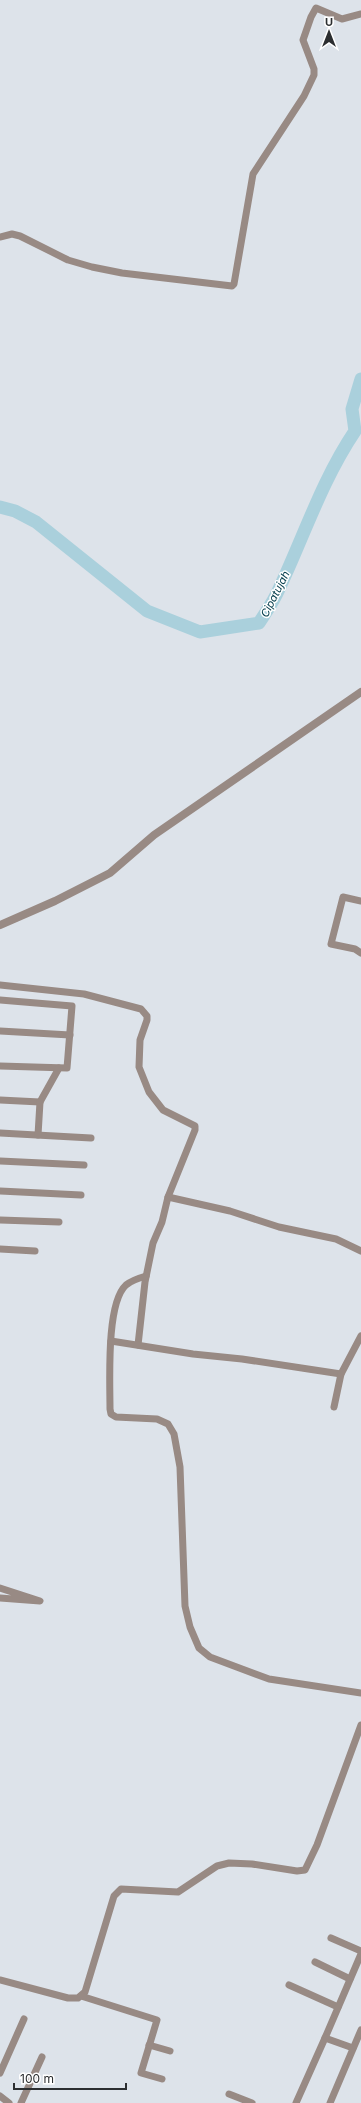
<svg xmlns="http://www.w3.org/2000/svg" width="361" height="2103" font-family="Inter,sans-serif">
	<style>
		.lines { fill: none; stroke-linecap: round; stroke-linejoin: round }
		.river { stroke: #aad0dc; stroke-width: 13 }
		.minor { stroke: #988a84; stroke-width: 7 }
		.tertiary { stroke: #988a84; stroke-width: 8 }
		.labels { text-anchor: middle; stroke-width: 3; stroke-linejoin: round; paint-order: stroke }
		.water-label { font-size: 11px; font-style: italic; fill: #08414f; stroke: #fff }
	</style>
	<rect width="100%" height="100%" fill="#dde3ea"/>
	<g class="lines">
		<!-- river -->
		<path class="river" d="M0 507 15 511 36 522 147 611 200 632 259 623C266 612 274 601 279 589 304 536 322 480 355 431L352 409 361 379"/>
		<!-- minor -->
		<g class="minor">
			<path d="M0 237 12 234 20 236 68 260 92 267 122 273 232 286 234 284 253 174 304 96 314 75V69L303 40 311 17 316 8 342 19 361 14"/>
			<path d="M361 901 343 897 331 944 355 949 361 953"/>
			<path d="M0 985 84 994 141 1009 147 1016V1020L140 1040 139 1067 149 1092 163 1110 195 1126V1130L168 1197 162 1222 153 1243 145 1282 138 1345"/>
			<path d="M0 1000 72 1006 67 1068 0 1066"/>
			<path d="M0 1031 70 1035"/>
			<path d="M0 1100 40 1102"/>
			<path d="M0 1133 91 1138"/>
			<path d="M38 1135 40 1102 59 1068"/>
			<path d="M0 1161 84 1165"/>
			<path d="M0 1191 81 1195"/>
			<path d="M168 1197 230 1211 279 1227 336 1239 361 1251"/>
			<path d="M0 1220 59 1222"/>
			<path d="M0 1249 35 1251"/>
			<path d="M146 1276C139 1278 132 1280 126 1285 106 1303 110 1381 110 1409L111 1414 116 1417 157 1419 168 1424 174 1434 180 1467 185 1606 190 1627 199 1648 210 1657 269 1679 361 1693"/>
			<path d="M111 1341 193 1354 242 1359 341 1374"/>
			<path d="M334 1407 341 1374 361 1336"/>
			<path d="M0 1588 40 1601 0 1598"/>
			<path d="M331 1938 361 1951"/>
			<path d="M315 1962 350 1979"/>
			<path d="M0 1980 68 1998H78L85 1992 114 1896 121 1889 178 1892 217 1866 229 1863 252 1864 297 1871 305 1870 317 1845 361 1725"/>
			<path d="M289 1985 338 2007"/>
			<path d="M81 1996 157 2020 141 2073 162 2079"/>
			<path d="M325 2038 361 1954"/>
			<path d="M149 2045 170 2051"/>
			<path d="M0 2073 24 2019"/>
			<path d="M229 2094 252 2103"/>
			<path d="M0 2096 9 2103"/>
			<path d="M21 2103 42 2057"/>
			<path d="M296 2103 325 2038 353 2048"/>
			<path d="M330 2103 361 2030"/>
		</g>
		<!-- tertiary -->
		<path class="tertiary" d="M0 925 55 901 110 873 154 835 361 692"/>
	</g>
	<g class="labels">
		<!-- water labels -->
		<g class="water-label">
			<text transform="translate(275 594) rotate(-63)" y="4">Cipatujah</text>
		</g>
	</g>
	<!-- north arrow -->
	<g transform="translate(329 32)" stroke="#ffffff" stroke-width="3" paint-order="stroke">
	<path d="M0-3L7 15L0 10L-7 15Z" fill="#2b2e30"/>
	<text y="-6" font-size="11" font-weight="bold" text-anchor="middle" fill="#2b2e30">U</text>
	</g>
	<!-- scale -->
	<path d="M14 2083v6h112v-6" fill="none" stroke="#2b2e30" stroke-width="2"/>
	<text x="20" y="2083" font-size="12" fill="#2b2e30" stroke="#ffffff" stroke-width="3" paint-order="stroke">100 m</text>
</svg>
